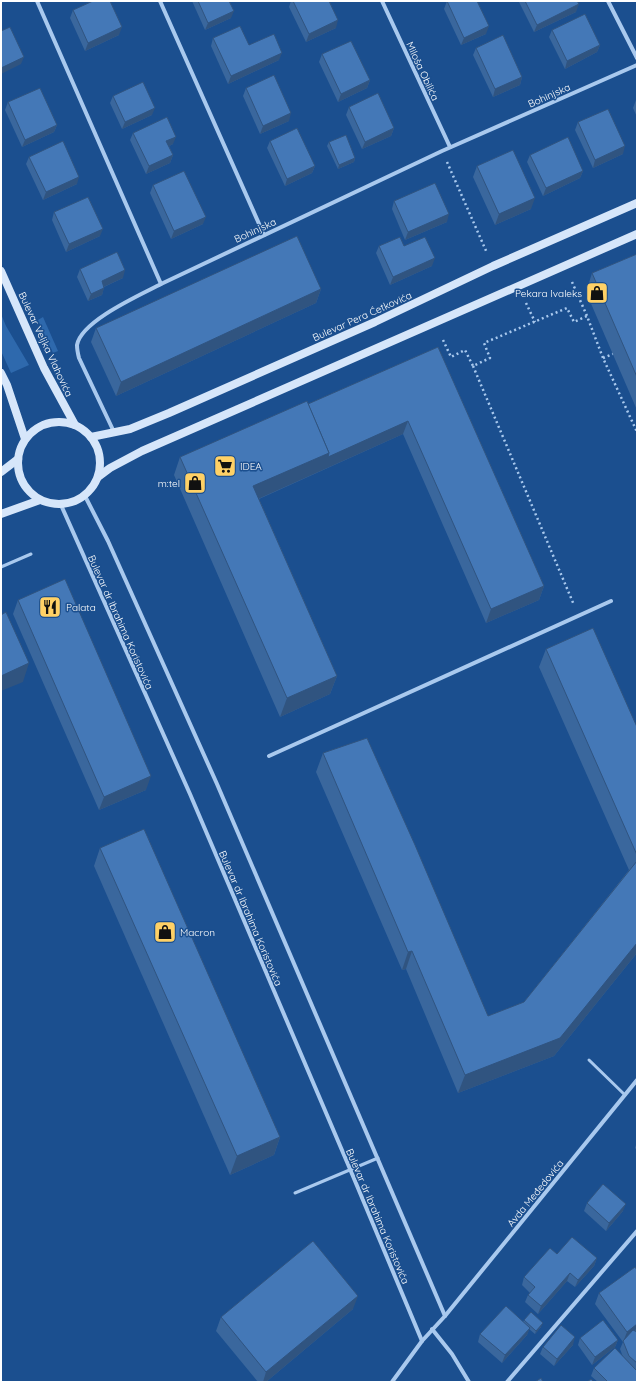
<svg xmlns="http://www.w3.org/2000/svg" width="638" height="1383" font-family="Quicksand,sans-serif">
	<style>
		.green { fill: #2e69ad }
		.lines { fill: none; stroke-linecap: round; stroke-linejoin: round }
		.path { stroke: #a9c9ee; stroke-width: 2.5; stroke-dasharray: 2 3; stroke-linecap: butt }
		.lane { stroke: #a9c9ee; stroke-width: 3 }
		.street { stroke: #a9c9ee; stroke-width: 4 }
		.secondary { stroke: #d6e6fa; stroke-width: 8 }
		.wall { fill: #3a679d }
		.shaded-wall { fill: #305480 }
		.building { fill: #4478b7; stroke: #305480 }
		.labels { text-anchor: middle; stroke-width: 3; stroke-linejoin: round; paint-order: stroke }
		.street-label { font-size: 10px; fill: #fff; stroke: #1b4f8f }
		.poi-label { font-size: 10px; fill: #fff; stroke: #1b4f8f; text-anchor: start }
	</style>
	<rect width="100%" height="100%" fill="#1b4f8f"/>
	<!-- green -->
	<g class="green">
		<path d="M1 314 6 326 29 365 11 373 1 351Z"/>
		<path d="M43 317 58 351 53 353 38 320Z"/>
	</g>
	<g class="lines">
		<!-- path -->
		<g class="path">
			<path d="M447 162 487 253"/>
			<path d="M572 282 587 316 603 358 637 432"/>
			<path d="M526 303 535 322"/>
			<path d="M443 340 451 357 465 350 473 366 490 358 484 343 567 308 574 322 587 316"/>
			<path d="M603 358 615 353"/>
			<path d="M473 366 574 605"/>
		</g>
		<!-- lane -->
		<g class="lane">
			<path d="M1 567 31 554"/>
			<path d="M589 1060 625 1095"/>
			<path d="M295 1193 378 1158"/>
		</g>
		<!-- street -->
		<g class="street">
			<path d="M37 1 161 284 442 151 637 65"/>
			<path d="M160 1 264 235"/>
			<path d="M382 1 450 147"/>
			<path d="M608 1 637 58"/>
			<path d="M114 432 79 358C78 354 77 349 77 345 81 321 140 295 161 284"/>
			<path d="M85 496 108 541 217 784 445 1316"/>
			<path d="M61 505 190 794 350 1169 422 1341"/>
			<path d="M269 756 611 601"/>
			<path d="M432 1329 452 1354 469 1382"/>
			<path d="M392 1382 422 1341 445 1316 637 1080"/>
			<path d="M507 1382 637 1231"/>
		</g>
		<!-- secondary -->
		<g class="secondary">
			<path d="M1 271 44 368 75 425"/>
			<path d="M1 373 7 385 25 439"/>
			<circle cx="59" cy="463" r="41"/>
			<path d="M91 437 130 429 169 413 375 322 493 266 637 203"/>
			<path d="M1 472 18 459"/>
			<path d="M98 477 110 468 142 451 637 234"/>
			<path d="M1 514 40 500"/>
		</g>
	</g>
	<!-- wall -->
	<g class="wall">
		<path d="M192 1H229L231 18 205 30Z"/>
		<path d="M291 1H329L336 28 306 42 289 7Z"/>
		<path d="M447 1 486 34 461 45 444 9Z"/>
		<path d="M519 1H577L576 12 534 32 519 2Z"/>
		<path d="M73 10 119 35 85 51 70 18Z"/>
		<path d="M552 30 600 45 597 52 565 69 549 37Z"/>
		<path d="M213 38 249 45 279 60 228 84 211 46Z"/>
		<path d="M476 48 522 77 520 85 493 97 473 55Z"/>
		<path d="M322 54 370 80 367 88 338 102 319 62Z"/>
		<path d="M246 88 289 121 260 134 243 96Z"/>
		<path d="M113 96 152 115 122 129 110 103Z"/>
		<path d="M636 100H637V117L633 108Z"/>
		<path d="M8 102 57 125 54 132 22 147 5 110Z"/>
		<path d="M349 107 394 128 391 136 362 149 346 115Z"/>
		<path d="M578 122 623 154 593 168 575 130Z"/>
		<path d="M133 133 173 144 169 146 173 155 170 163 146 174 130 140Z"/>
		<path d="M270 141 315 166 312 173 285 186 267 148Z"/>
		<path d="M329 142 355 158 354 162 338 169 327 146Z"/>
		<path d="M530 155 583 171 580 178 543 196 527 162Z"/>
		<path d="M29 157 77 184 43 200 26 164Z"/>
		<path d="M477 166 531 209 495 225 473 177Z"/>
		<path d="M153 185 203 224 171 239 150 193Z"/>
		<path d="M394 201 447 222 405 240 392 209Z"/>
		<path d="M54 212 100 236 66 252 52 220Z"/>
		<path d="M379 246H404L432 266 390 285 376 253Z"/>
		<path d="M637 254V410L586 292 592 273Z"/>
		<path d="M80 269 123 278 104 287 102 295 88 301 77 277Z"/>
		<path d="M321 289 316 303 116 396 91 342 96 328Z"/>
		<path d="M438 347 544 586 539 600 486 623 403 434 259 499 337 676 330 694 280 717 174 475 180 457 308 404Z"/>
		<path d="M18 600 146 790 99 810 13 614Z"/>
		<path d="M546 649 637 727V953L554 1056 458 1093 406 969 402 970 316 772 323 753 488 1016 524 1002 629 870 539 667Z"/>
		<path d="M100 848 280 1137 274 1155 230 1175 94 866Z"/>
		<path d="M637 1142V1150L635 1148Z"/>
		<path d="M587 1203 623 1211 606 1231 584 1211Z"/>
		<path d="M557 1254 597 1258 594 1266 575 1287 567 1281 538 1314 525 1302 528 1295 530 1293 522 1285 524 1277Z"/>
		<path d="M637 1270V1382H598L591 1376 594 1368 623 1357 620 1349 623 1342 595 1304 599 1293Z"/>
		<path d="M353 1309 266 1382H258L216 1331 221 1317Z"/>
		<path d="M524 1320 541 1327 535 1334 529 1329 527 1335 502 1363 478 1342 480 1334 523 1322Z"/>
		<path d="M580 1338 618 1340 615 1347 592 1365 578 1345Z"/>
		<path d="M573 1345 554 1366 540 1354 543 1347Z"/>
	</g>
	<!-- shaded-wall -->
	<g class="shaded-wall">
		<path d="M579 4 576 12 534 32 537 25Z"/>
		<path d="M234 11 231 18 205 30 208 23Z"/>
		<path d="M338 20 336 28 306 42 309 34Z"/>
		<path d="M489 26 486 34 461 45 464 38Z"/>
		<path d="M122 27 119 35 85 51 88 43Z"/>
		<path d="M600 45 597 52 565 69 567 61Z"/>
		<path d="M282 53 279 60 228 84 231 76Z"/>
		<path d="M24 57 21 64 1 74V68Z"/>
		<path d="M522 77 520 85 493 97 495 89Z"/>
		<path d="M370 80 367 88 338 102 341 94Z"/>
		<path d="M155 108 152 115 122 129 125 122Z"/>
		<path d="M291 113 289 121 260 134 263 126Z"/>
		<path d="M57 125 54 132 22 147 25 140Z"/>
		<path d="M394 128 391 136 362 149 365 142Z"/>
		<path d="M176 137 173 144 164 149 166 141Z"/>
		<path d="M625 146 623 154 593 168 595 160Z"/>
		<path d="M173 155 170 163 146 174 149 166Z"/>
		<path d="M355 158 354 162 338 169 339 165Z"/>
		<path d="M315 166 312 173 285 186 287 179Z"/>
		<path d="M583 171 580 178 543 196 546 188Z"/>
		<path d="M79 177 77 184 43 200 46 192Z"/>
		<path d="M535 198 531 209 495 225 499 214Z"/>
		<path d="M449 214 447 222 405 240 408 232Z"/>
		<path d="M206 217 203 224 171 239 174 231Z"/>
		<path d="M103 229 100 236 66 252 69 244Z"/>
		<path d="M435 258 432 266 390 285 393 277Z"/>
		<path d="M125 270 123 278 99 289 102 281Z"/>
		<path d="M104 288 102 295 88 301 91 294Z"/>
		<path d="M321 289 316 303 116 396 121 382Z"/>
		<path d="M408 421 403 434 247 504 253 486 329 453Z"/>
		<path d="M544 586 539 600 486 623 491 609Z"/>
		<path d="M29 663 23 682 1 691V676Z"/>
		<path d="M337 676 330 694 280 717 287 698Z"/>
		<path d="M151 776 146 790 99 810 104 797Z"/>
		<path d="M637 943V953L554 1056 458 1093 465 1075Z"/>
		<path d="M412 951 406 969 402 970 408 952Z"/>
		<path d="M280 1137 274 1155 230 1175 237 1156Z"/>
		<path d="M626 1204 623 1211 606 1231 609 1223Z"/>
		<path d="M597 1258 594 1266 575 1287 578 1280Z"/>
		<path d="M570 1273 567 1281 538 1314 541 1306Z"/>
		<path d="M358 1296 353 1309 266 1382H263L266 1372Z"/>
		<path d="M543 1323 541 1327 535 1334 536 1331Z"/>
		<path d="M637 1324V1326L634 1334 623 1342 627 1332Z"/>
		<path d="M530 1328 527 1335 502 1363 505 1355Z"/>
		<path d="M575 1337 573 1345 554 1366 557 1359Z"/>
		<path d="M618 1340 615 1347 592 1365 595 1357Z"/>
	</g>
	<!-- building -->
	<g class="building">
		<path d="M93 1H110L122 27 88 43 73 10Z"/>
		<path d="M198 1H229L234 11 208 23Z"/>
		<path d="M293 1H329L338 20 309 34Z"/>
		<path d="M447 1H477L489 26 464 38Z"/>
		<path d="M525 1H577L579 4 537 25Z"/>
		<path d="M585 14 600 45 567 61 552 30Z"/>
		<path d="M240 26 249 45 274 34 282 53 231 76 213 38Z"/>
		<path d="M10 27 24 57 1 68V31Z"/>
		<path d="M503 35 522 77 495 89 476 48Z"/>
		<path d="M351 41 370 80 341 94 322 54Z"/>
		<path d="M274 75 291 113 263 126 246 88Z"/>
		<path d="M143 82 155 108 125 122 113 96Z"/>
		<path d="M40 88 57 125 25 140 8 102Z"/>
		<path d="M378 93 394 128 365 142 349 107Z"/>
		<path d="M608 109 625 146 595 160 578 122Z"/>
		<path d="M167 117 176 137 166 141 173 155 149 166 133 133Z"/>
		<path d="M297 128 315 166 287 179 270 141Z"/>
		<path d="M346 135 355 158 339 165 329 142Z"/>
		<path d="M568 137 583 171 546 188 530 155Z"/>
		<path d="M63 141 79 177 46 192 29 157Z"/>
		<path d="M513 150 535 198 499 214 477 166Z"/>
		<path d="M184 171 206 217 174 231 153 185Z"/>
		<path d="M435 183 449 214 408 232 394 201Z"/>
		<path d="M88 197 103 229 69 244 54 212Z"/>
		<path d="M297 236 321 289 121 382 96 328Z"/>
		<path d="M400 237 404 246 425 237 435 258 393 277 379 246Z"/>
		<path d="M117 252 125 270 102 281 104 288 91 294 80 269Z"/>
		<path d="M637 254V377L592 273Z"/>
		<path d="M438 347 544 586 491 609 408 421 328 457 329 453 308 404Z"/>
		<path d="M307 401 329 453 253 486 337 676 287 698 180 457Z"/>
		<path d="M65 579 151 776 104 797 18 600Z"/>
		<path d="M6 612 29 663 1 676V615Z"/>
		<path d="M593 628 637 727V855L546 649Z"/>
		<path d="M367 738 415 845 488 1016 524 1002 637 861V943L560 1038 465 1075 412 951 408 952 323 753Z"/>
		<path d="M144 829 280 1137 237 1156 100 848Z"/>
		<path d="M603 1184 626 1204 609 1223 587 1203Z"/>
		<path d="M572 1237 597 1258 578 1280 570 1273 541 1306 528 1295 535 1287 524 1277 550 1248 557 1254Z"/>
		<path d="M313 1241 358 1296 266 1372 221 1317Z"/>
		<path d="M635 1267 637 1270V1324L627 1332 599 1293Z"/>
		<path d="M506 1306 530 1328 505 1355 480 1334Z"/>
		<path d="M531 1312 543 1323 536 1331 524 1320Z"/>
		<path d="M603 1320 618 1340 595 1357 580 1338Z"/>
		<path d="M561 1325 575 1337 557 1359 543 1347Z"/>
		<path d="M633 1330 637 1332V1363L629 1356 623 1341Z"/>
		<path d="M615 1348 637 1371V1382H608L594 1368Z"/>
		<path d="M541 1378 543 1382H535Z"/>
		<path d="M591 1379 594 1382H587Z"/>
	</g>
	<!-- icons -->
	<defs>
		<g id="shop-square" transform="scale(1.15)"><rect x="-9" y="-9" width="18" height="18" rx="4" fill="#ffd166" stroke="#1b4f8f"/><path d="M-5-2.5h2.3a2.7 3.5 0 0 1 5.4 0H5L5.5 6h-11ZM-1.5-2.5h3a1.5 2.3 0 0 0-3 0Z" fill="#111"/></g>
		<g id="supermarket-square" transform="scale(1.15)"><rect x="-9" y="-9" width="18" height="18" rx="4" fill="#ffd166" stroke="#1b4f8f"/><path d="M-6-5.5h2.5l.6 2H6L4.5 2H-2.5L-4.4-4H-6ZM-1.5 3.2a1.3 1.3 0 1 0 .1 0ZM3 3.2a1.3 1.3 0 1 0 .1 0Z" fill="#111"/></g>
		<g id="restaurant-square" transform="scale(1.15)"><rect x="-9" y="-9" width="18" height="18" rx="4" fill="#ffd166" stroke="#1b4f8f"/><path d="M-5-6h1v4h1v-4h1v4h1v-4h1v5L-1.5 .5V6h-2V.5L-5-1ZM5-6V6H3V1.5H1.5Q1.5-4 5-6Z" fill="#111"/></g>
	</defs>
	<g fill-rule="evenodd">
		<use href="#shop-square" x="597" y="293"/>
		<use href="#supermarket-square" x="225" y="466"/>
		<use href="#shop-square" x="195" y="483"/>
		<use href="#restaurant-square" x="50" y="607"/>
		<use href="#shop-square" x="165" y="932"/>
	</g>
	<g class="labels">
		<!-- street labels -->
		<g class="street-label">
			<text transform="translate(423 71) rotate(65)" y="4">Miloša Obilića</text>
			<text transform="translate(549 95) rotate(-24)" y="4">Bohinjska</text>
			<text transform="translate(255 230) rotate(-25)" y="4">Bohinjska</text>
			<text transform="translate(362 316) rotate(-24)" y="4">Bulevar Pera Ćetkovića</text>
			<text transform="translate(46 344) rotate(65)" y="4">Bulevar Veljka Vlahovića</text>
			<text transform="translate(121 622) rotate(66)" y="4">Bulevar dr Ibrahima Koristovića</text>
			<text transform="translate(251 918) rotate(67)" y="4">Bulevar dr Ibrahima Koristovića</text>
			<text transform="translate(535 1193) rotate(-51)" y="4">Avda Međedovića</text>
			<text transform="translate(378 1216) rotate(67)" y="4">Bulevar dr Ibrahima Koristovića</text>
		</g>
		<!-- poi labels -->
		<g class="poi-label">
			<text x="582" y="297" text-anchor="end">Pekara Ivaleks</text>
			<text x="240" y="470">IDEA</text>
			<text x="180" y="487" text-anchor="end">m:tel</text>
			<text x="66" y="611">Palata</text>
			<text x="180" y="936">Macron</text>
		</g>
	</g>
	<!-- border -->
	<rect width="638" height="1383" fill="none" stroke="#ffffff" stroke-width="4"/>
</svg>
